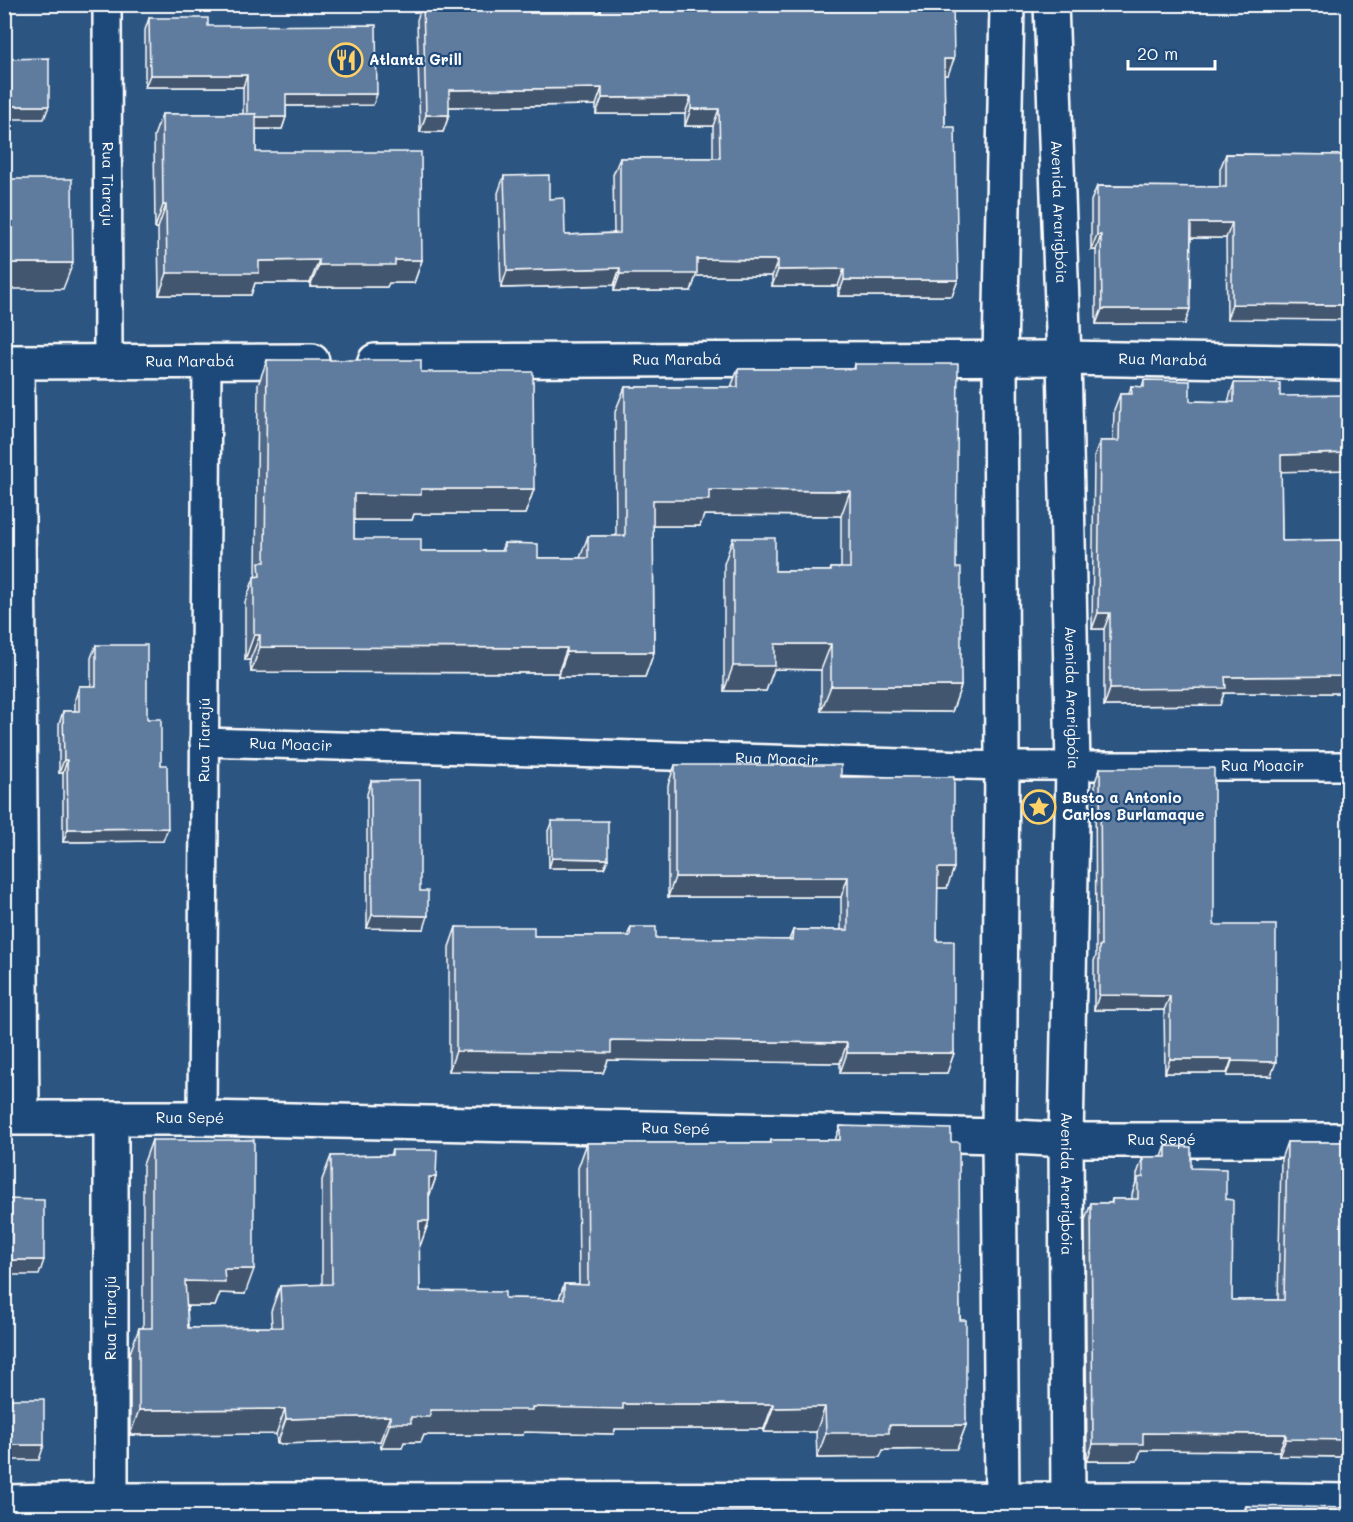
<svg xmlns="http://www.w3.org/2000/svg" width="1353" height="1522" font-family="Mali,sans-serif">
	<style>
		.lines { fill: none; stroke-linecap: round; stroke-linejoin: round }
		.minor-casing { stroke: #fff; stroke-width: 32 }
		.tertiary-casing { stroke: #fff; stroke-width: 38 }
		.minor { stroke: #1f4a7a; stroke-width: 27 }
		.tertiary { stroke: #1f4a7a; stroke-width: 33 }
		.wall { fill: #516b89; stroke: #fff; stroke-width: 1.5 }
		.shaded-wall { fill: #42576f; stroke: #fff; stroke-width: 1.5 }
		.building { fill: #5e7c9f; stroke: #fff; stroke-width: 1.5 }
		.labels { text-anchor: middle; stroke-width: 4.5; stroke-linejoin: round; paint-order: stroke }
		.poi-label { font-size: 15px; font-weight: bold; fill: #fff; stroke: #1f4a7a; text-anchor: start }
		.street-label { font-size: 15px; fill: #fff; stroke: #1f4a7a }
	</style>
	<rect width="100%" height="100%" fill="#2c5582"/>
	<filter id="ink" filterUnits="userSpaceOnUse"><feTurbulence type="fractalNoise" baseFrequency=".0167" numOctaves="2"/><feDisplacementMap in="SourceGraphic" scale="12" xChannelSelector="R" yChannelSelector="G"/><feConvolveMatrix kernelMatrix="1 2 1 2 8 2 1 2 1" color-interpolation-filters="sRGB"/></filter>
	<g filter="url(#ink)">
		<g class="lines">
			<!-- minor casing -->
			<g class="minor-casing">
				<g id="minor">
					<path id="s1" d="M107 4 108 363"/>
					<path d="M20 362 25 1118"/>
					<path id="s2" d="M204 742 1002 766H1348"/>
					<path id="s3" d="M202 1118 207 362"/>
				</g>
			</g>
			<!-- tertiary casing -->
			<g class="tertiary-casing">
				<g id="tertiary">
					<path id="s4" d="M1051 4 1064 358 1073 766 1066 1140 1068 1499"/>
					<path id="s5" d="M375 361 1064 358 1348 363"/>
					<path id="s6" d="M4 362 312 361"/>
					<path id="s7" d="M4 1118H202L999 1136 1066 1140H1348"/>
					<path d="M111 1118V1518"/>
					<path d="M1002 1499 999 1136 1002 766 1000 358 1007 4"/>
					<path d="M4 1502 111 1500 1215 1499 1348 1501"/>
				</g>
			</g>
			<!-- minor -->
			<use href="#minor" class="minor"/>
			<!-- tertiary -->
			<use href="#tertiary" class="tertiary"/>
		</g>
		<!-- wall -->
		<g class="wall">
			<path d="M422 4H530V13H599L601 7H666L667 4H953L948 75H944L945 127 958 280 952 296H838V286H772V276H696L691 291H614V285L501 288 498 193 504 176 549 199 565 235 614 233 613 175 620 158H713V126H685V114H596V105L449 107V115L443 132H420L417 20Z"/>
			<path d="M149 18 208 26 373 105 286 106V117L282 129H256V152L422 260 414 283H389L387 287H310V283H255L251 295H159L158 228H155L154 136 162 114H243V87H145V30Z"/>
			<path d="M1226 154 1348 155 1227 319 1226 238H1191L1185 324H1096V250H1091V201L1097 186 1220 187V169Z"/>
			<path d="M267 360 421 372 534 489 525 514H414L412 520H354V539L421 551H501L504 543 538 558H580L588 536H616L615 412 625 387H731L738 369H854L855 364 956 568 961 686 952 712 821 711V670L774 669 766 691H724V564L733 538 775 571H830L831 568H841V516L704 515 700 526H653L654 652 645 677H558V673L251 672 250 660H245V602L256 573 258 385Z"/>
			<path d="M1144 380 1190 401 1228 402 1234 383 1280 396 1348 470 1281 471 1282 541 1348 540V538V696H1346V693H1224L1220 705 1104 706V629H1092L1094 457 1100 441H1113L1114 410 1120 394H1129L1131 386 1142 387Z"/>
			<path d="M96 645 147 719 161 765 163 841 63 842V773H59V724L63 711H75V699L79 686H91V658Z"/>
			<path d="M675 765 841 777 947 888H937V941L954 1053 947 1073H840V1063L608 1060 603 1073 449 1071V947L456 927 534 936H627L631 927 656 938 789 940 793 930H841V897H668V785Z"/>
			<path d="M1100 768 1214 925 1271 1076H1227V1073H1165L1164 1010H1094V961L1096 956 1095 782Z"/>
			<path d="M371 781 420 891 424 929 367 928V794Z"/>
			<path d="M552 821 608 859 604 868H549L548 831Z"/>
			<path d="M840 1126 951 1142 966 1425 957 1449 883 1450 880 1457 817 1458 816 1432H764V1429H615L614 1434 524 1432 523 1435H424L421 1442H404L402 1448H381L380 1441 277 1444 276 1434 130 1435V1353L139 1328H143V1165L152 1140 245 1294 220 1293 215 1306H187L188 1328 272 1327 271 1311 280 1286 322 1285V1180L331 1156 390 1155 392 1150 436 1177 429 1197V1221L420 1246H419L420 1291 505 1298 559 1299 564 1284H579L578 1168 587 1143H770L771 1140H835Z"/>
			<path d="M1287 1142H1348V1446L1345 1457 1279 1456V1451L1141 1450 1137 1461H1087L1085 1220 1091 1203H1111L1112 1199H1132V1194L1137 1180V1174L1143 1157H1162L1166 1146 1226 1199 1232 1300H1278L1281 1159Z"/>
			<path d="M1246 1506 1348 1518H1241Z"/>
		</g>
		<!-- shaded-wall -->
		<g class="shaded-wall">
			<path d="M944 59H954L948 75H938Z"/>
			<path d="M150 75H247L243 87H145Z"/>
			<path d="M602 88 596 105 443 107 449 90Z"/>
			<path d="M286 94H377L373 105 281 106Z"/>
			<path d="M691 97 685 114H596L602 98Z"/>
			<path d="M4 106H49L44 119H4Z"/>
			<path d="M691 109H719L713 126H685Z"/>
			<path d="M426 115H449L443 132H420Z"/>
			<path d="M247 117H286L282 129H243Z"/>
			<path d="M163 205H166L158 228H155Z"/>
			<path d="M1191 223H1232L1226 238H1186Z"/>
			<path d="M1097 235H1101L1096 250H1091Z"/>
			<path d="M697 259 778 260 772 276H696L691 291H614L620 274Z"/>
			<path d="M319 260 310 283H255L251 295H159L167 273 259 261Z"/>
			<path d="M395 260H422L414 283H389L387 287H310L319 265Z"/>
			<path d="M4 263H73L63 289H4Z"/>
			<path d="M620 268 614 285 501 288 507 271Z"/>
			<path d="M844 269 838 286H772L778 270Z"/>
			<path d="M844 280H958L952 296H838Z"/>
			<path d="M1232 304 1348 305V320L1227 319Z"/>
			<path d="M1102 309H1190L1185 324H1096Z"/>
			<path d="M1348 453V470L1275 472 1281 455Z"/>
			<path d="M421 489H534L525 514H414L412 520H345L354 494Z"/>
			<path d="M709 490 850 491 841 516 704 515 700 526H644L653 500Z"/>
			<path d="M1098 613H1110L1104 629H1092Z"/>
			<path d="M254 635H260L250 660H245Z"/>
			<path d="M775 644H831L821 670 774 669 766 691H724L733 666Z"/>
			<path d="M260 647 567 648 558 673 251 672Z"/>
			<path d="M567 652H654L645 677H558Z"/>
			<path d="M1348 676V686L1346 693H1224L1220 705 1104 706 1110 689 1225 677Z"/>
			<path d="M831 686H961L952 712 821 711Z"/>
			<path d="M64 760H67L63 773H59Z"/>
			<path d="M168 828 163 841 63 842 68 829Z"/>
			<path d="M552 858 608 859 604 868H549Z"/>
			<path d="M938 868H954L947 888H930Z"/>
			<path d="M675 877H848L841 897H668Z"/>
			<path d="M372 915 428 916 424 929 367 928Z"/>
			<path d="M1099 995 1170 996 1164 1010H1094Z"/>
			<path d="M611 1040 847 1043 840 1063 608 1060 603 1073 449 1071 456 1051Z"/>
			<path d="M847 1053H954L947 1073H840Z"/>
			<path d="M1170 1059H1232L1227 1073H1165Z"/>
			<path d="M1232 1061 1276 1062 1271 1076H1227Z"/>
			<path d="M429 1177H436L427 1202Z"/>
			<path d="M419 1221H429L420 1246H410Z"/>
			<path d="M4 1260H44L39 1275H4Z"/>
			<path d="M224 1269H254L245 1294 220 1293 215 1306H176L185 1281Z"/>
			<path d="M623 1404H773L764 1429H615L614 1434 524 1432 523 1435H424L421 1442H404L402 1448H381L390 1423 411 1417 430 1410Z"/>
			<path d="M825 1407 816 1432H764L773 1408Z"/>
			<path d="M285 1409 276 1434 130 1435 139 1410Z"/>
			<path d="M390 1416 380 1441 277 1444 286 1419Z"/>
			<path d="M889 1425H966L957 1449 883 1450 880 1457 817 1458 826 1433Z"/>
			<path d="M1143 1433 1286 1434 1279 1451 1141 1450 1137 1461H1087L1093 1444Z"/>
			<path d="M1348 1435V1446L1345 1457 1279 1456 1286 1439Z"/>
			<path d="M4 1445H44L39 1460H4Z"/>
		</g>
		<!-- building -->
		<g class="building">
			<path d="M423 4H530V13H601V7H671V4H953L954 59H944L945 127H955L958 280H844V269L778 270V260L697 259V274H620V268L507 271 504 176 549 175V199L564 198 565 235 620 233V158H720L719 109H691V97L602 98V88L449 90V115H426Z"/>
			<path d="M149 18H208V26L376 25 377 94H286V117H256V114H247V75H150Z"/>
			<path d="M49 58V106H4V59Z"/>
			<path d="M162 114H256V152H421L422 260H395V265H319V260L259 261V273H167L166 205H163Z"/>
			<path d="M1226 154 1348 155V305L1232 304V223H1191L1190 309H1102L1101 235H1097V186L1226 187Z"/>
			<path d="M4 179H72L73 263H4Z"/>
			<path d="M267 360H421V372H533L534 489H421V495L354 494V539H421V551H504V543L538 544V558H588V536H625V387H738V369H855V364H958L956 568H961V686H831V644H775V666H733V538H775V571H831V568H850V491L709 490V500H653L654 652H567V648L260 647V635H254V577L260 576 259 562H265Z"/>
			<path d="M1144 380 1190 381V401L1234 402V383H1280V396L1348 395V453L1281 455 1282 541 1348 540V676L1225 677 1226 688 1110 689V613H1098L1100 441H1119L1120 394H1132L1131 386 1144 387Z"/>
			<path d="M96 645H147V719H161V765H167L168 828 68 829 67 760H64L63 711H79V686H96Z"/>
			<path d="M675 765H841V777H954V868H938L937 941H954V1053H847V1043L611 1040V1053L456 1051V927H534V936H630L631 927H656V938L792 940 793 930H848V877H675Z"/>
			<path d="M1100 768H1214V925H1276V1062L1232 1061V1059H1170V996L1099 995V946H1101Z"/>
			<path d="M420 780V891H428V916L372 915 371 781Z"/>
			<path d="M552 821H608V859L552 858Z"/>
			<path d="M840 1126 951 1129V1142H959L960 1320H966V1425H889V1433H826L825 1407 773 1408V1404H623V1409L532 1407V1410H430V1417H411V1423H390V1416L286 1419 285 1409 139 1410V1328H152V1140H254V1269H224L225 1282 185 1281 188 1328 282 1327 280 1286 332 1284 331 1156 392 1155V1150H437L436 1177H429V1221H419L420 1291 505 1292V1298L564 1299V1284L588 1285 587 1143H771V1140H840Z"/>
			<path d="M1287 1142H1348V1440L1286 1439V1434L1143 1433V1444H1093L1091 1203H1112V1199H1138V1178L1143 1177V1157H1166V1146L1191 1147V1168L1226 1169V1199L1233 1200 1232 1300H1284Z"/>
			<path d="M4 1199 44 1200V1260H4Z"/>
			<rect x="4" y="1399" width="40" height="46"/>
			<path d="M1246 1506 1348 1508V1518H1245Z"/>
			<path d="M793 1511V1518H534L681 1517V1512Z"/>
		</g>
	</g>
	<!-- icons -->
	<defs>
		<g id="restaurant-ring" transform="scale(1.725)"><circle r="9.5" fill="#1f4a7a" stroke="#ffd166" stroke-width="1.5"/><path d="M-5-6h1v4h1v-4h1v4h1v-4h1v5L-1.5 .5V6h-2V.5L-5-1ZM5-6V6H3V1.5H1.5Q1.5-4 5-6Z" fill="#ffd166"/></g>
		<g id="sight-ring" transform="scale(1.725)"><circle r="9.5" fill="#1f4a7a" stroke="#ffd166" stroke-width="1.5"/><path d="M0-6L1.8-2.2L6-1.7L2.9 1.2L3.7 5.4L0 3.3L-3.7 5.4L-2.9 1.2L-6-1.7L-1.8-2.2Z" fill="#ffd166"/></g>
	</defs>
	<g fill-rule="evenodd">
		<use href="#restaurant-ring" x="346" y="60"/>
		<use href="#sight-ring" x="1039" y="807"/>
	</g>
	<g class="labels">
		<!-- poi labels -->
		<g class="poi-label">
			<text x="369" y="65">Atlanta Grill</text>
			<text x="1062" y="803">Busto a Antonio<tspan x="1062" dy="17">Carlos Burlamaque</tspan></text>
		</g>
		<!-- street labels -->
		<g class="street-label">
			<text dy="5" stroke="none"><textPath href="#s1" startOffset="180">Rua Tiaraju</textPath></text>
			<text dy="5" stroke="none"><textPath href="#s4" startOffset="208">Avenida Ararigbóia</textPath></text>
			<text dy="5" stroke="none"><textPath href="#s5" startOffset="302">Rua Marabá</textPath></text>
			<text dy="5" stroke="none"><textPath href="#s5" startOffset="788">Rua Marabá</textPath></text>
			<text dy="5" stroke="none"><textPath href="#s6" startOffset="186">Rua Marabá</textPath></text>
			<text dy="5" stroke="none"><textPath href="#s4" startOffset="694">Avenida Ararigbóia</textPath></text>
			<text dy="5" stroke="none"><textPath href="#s3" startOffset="378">Rua Tiarajú</textPath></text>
			<text dy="5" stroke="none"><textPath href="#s2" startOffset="87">Rua Moacir</textPath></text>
			<text dy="5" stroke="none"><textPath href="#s2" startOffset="573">Rua Moacir</textPath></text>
			<text dy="5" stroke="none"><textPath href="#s2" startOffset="1059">Rua Moacir</textPath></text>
			<text dy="5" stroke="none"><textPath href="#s7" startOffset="186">Rua Sepé</textPath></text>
			<text dy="5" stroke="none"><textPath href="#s7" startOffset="672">Rua Sepé</textPath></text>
			<text dy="5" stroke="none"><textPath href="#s7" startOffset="1158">Rua Sepé</textPath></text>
			<text dy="5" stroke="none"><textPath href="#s4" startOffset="1180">Avenida Ararigbóia</textPath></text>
			<text transform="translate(111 1318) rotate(-90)" y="5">Rua Tiarajú</text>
		</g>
	</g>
	<!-- margin -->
	<rect width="1353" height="1522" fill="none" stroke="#1f4a7a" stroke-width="24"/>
	<rect x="12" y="12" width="1329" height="1498" fill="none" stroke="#fff" stroke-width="2" filter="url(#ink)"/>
	<!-- scale -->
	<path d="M1128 60v9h87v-9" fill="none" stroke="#ffffff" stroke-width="3"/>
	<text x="1137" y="60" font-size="18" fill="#ffffff" stroke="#1f4a7a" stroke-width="4.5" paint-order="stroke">20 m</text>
</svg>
